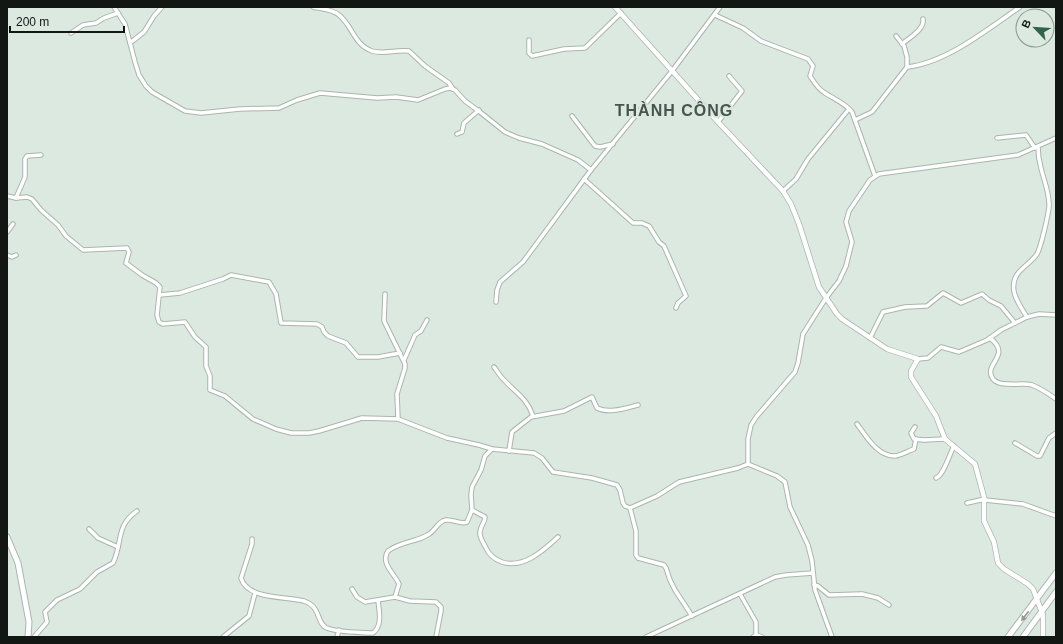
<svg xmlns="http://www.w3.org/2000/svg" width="1063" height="644" font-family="Helvetica,sans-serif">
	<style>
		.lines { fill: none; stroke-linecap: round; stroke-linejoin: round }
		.minor-casing { stroke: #a9b6ad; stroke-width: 5.5 }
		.tertiary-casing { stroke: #a9b6ad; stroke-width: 6 }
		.secondary-casing { stroke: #a9b6ad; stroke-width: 7 }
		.minor { stroke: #fff; stroke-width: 3.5 }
		.tertiary { stroke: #fff; stroke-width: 4.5 }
		.secondary { stroke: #fff; stroke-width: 5 }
		.oneway { fill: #949795 }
		.labels { text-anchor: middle; stroke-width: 4; stroke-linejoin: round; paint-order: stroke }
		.district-label { font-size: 16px; font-weight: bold; letter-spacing: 1px; fill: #48544d; stroke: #dce9e1 }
	</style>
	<rect width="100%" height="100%" fill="#dce9e1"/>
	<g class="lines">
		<!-- minor casing -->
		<g class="minor-casing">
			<g id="minor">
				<path d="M114 7 125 24 135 62 139 75 146 86 152 92 185 111 201 113 240 109 279 108 297 100 320 93 377 98 396 97 418 100 445 89 450 88 455 90 465 101 480 112 505 132 519 138 542 144 578 160 591 170"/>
				<path d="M313 7C321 9 332 9 339 15 352 25 354 45 372 51 383 55 397 49 409 51L425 66 449 83 453 89"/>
				<path d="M715 15 743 28 761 41 808 59 813 66 810 76C814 82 818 89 825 93 834 99 845 103 852 112L875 176"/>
				<path d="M71 33 83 25 96 23 104 18 118 13"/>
				<path d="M529 40V53L532 56 564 49 585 48 621 13"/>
				<path d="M130 43 144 32 154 16 162 7"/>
				<path d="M902 44C909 38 925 29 923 19"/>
				<path d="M907 67C946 63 988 29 1020 7"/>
				<path d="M572 116 595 146 600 147 613 144"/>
				<path d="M855 120 872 112 907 67V57L904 46 896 36"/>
				<path d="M718 122 742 91 729 76"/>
				<path d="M457 134 462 132 464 123 479 110"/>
				<path d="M997 138 1026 135 1035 148"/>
				<path d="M584 179 633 223H642L649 226 659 242 664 246 686 296 678 303 676 308"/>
				<path d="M783 191 796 179 808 159 849 109"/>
				<path d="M7 196 16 198 27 197 32 199 41 210 58 225 66 236 83 250 127 248 129 252 126 263 142 275 156 283 160 287 157 315 159 322 163 324 185 322 195 337 206 347V366L210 376V390L225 396 253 419 276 429 291 433H309L319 431 362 418 398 419 447 438 479 445 492 449 534 453 542 458 553 472 592 478 617 485 620 490 623 503 625 506 630 508 657 496 679 482 738 468 748 464 777 476 785 482 790 507 808 545 812 561 815 590 832 637"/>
				<path d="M16 198 25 177V159L27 156 41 155"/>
				<path d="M7 232 13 224"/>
				<path d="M7 255 12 257 16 255"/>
				<path d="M385 294 384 321 405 364V368L397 394 398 419"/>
				<path d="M160 295 180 293 223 279 231 275 269 282 276 294 281 323 317 324 322 327 324 332 328 336 346 343 358 357H378L400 353"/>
				<path d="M496 302 497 290 500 282 523 262 591 170 672 71 720 7"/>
				<path d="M1027 317C1017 302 1005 284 1022 269 1027 264 1033 260 1037 254 1041 247 1048 216 1049 207 1050 194 1044 181 1041 168 1039 161 1038 154 1038 147"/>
				<path d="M870 338 883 312 905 307 927 306 943 293 961 303 982 294 989 300 1001 306 1015 323"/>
				<path d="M990 338C1013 356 982 364 993 379 1000 388 1022 382 1032 385 1040 388 1049 394 1056 399"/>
				<path d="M918 359 928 358 941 347 959 352 987 340 1001 330 1027 317 1039 314 1056 315"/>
				<path d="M404 360 415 335 421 331 427 320"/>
				<path d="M494 367C497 371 500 376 504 380 516 393 527 398 533 416"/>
				<path d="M857 424C866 436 878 457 895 456 902 455 908 451 914 449L916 439"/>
				<path d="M915 427 911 433 914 439 924 440 945 439"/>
				<path d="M1015 443 1037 456H1040L1049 438 1056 433"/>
				<path d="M509 451 512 432 531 417 564 411 592 397 597 408C609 414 626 408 638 405"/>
				<path d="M748 464V439L751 425 757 416 795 372 798 363 803 334 826 298 839 281 846 266 852 242 846 222 849 211 870 180 879 174 1018 155 1056 138"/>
				<path d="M936 478C944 475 949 455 954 446"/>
				<path d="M985 500 1023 504 1056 516"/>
				<path d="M967 503 985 499"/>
				<path d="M630 508 636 531V555L638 558 664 565 666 568 670 580 675 590 692 616"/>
				<path d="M472 510 485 517C485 523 479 527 480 534 480 538 484 544 486 548 489 555 494 559 502 562 523 569 543 551 558 537"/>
				<path d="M89 529 98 538 118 547"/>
				<path d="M252 539V544L241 578C247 600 287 596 304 601 322 607 316 624 327 628 339 633 360 632 373 633 383 625 379 611 378 600"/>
				<path d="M814 585 818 586 829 595 862 594 878 598 889 605"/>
				<path d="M352 589 357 597 365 602 395 597 410 601 436 602 441 607V611L436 637"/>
				<path d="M740 594 756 622V635"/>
				<path d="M395 597 399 584C394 573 380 563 388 551 401 541 418 542 429 534 436 530 438 521 446 520 453 519 461 525 467 522L472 510 471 495 472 487 481 470 485 456 492 449"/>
				<path d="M34 637 47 622 45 612 57 600 80 589 97 572 113 563C123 543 115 526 137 511"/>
				<path d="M223 637 249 616 255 593"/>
				<path d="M337 637 339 630"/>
				<path d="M646 637 775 577 786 575 813 573"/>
				<path d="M753 637 756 635 762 637"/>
			</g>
		</g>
		<!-- tertiary casing -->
		<g class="tertiary-casing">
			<path id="tertiary" d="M615 7 718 122 783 191 791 204 799 224 819 287 837 314 842 319 887 349 918 359 911 371V377L936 416 945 439 975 464 984 497V521L994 542 998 563 1004 569 1028 584 1033 589 1043 615V637"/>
		</g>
		<!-- secondary casing -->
		<g class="secondary-casing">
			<g id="secondary">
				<path d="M7 537 18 563 29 622 28 637"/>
				<path d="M1008 637 1056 573"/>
				<path d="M1023 637 1056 592"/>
			</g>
		</g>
		<!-- minor -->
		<use href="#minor" class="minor"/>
		<!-- tertiary -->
		<use href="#tertiary" class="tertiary"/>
		<!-- secondary -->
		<use href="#secondary" class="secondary"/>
	</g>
	<!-- one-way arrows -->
	<defs><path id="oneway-solid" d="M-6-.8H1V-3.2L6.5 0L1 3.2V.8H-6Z"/></defs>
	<use class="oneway" href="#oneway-solid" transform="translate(1025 616) rotate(127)"/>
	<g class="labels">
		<!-- district labels -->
		<g class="district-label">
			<text x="674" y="116">THÀNH CÔNG</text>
		</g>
	</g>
	<!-- border -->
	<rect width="1063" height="644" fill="none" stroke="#121714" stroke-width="16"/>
	<!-- north arrow -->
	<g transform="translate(1035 28) rotate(295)"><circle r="19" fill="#dce9e1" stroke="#8b958f"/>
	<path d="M0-3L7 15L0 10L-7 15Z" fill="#306347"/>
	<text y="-6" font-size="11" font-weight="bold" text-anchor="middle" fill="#121714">B</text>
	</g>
	<!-- scale -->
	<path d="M10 26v6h114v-6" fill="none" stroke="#121714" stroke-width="2"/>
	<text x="16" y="26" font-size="12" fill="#121714" stroke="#dce9e1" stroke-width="3" paint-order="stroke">200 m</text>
</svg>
